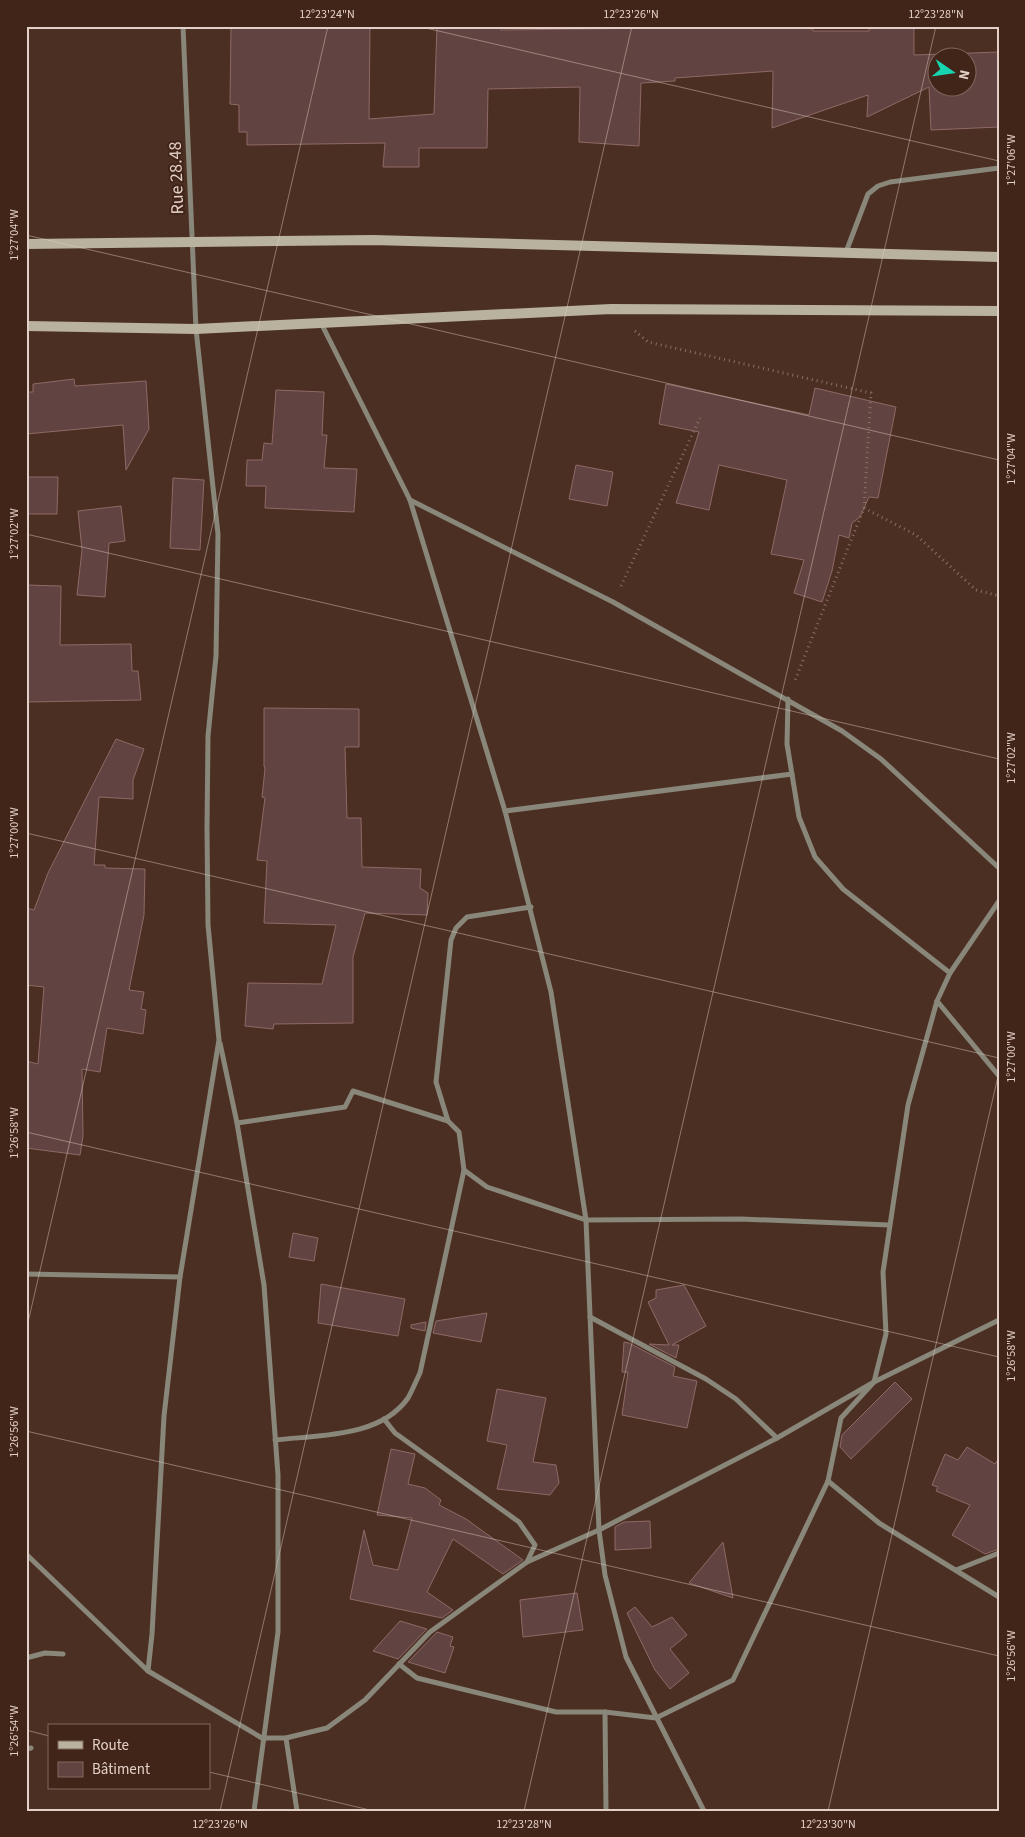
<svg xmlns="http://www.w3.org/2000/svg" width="1025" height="1837" font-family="'Source Sans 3',sans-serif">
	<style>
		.building { fill: #614441; stroke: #8e6966; fill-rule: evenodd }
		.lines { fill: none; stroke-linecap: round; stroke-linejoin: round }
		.path { stroke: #886f64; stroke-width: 3; stroke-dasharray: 1 4; stroke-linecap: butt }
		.street { stroke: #89867a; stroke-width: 5 }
		.secondary { stroke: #b8b29e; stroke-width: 10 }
		.ticks { fill: none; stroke: #e3d0c8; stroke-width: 1; stroke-opacity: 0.45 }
		.labels { text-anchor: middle; stroke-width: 4; stroke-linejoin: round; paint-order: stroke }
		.street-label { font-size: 18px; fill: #e3d0c8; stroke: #412519 }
		.neatline { fill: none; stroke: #e3d0c8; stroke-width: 2 }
		.ticks-label { font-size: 12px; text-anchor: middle; fill: #e3d0c8 }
	</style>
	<rect width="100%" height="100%" fill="#4c2f23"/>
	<!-- building -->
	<g class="building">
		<path d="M231 26H370L369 119 434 114 437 26H501V30L812 26 813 31H869V26H914V55L999 52V127L931 130 929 87 867 117 868 95 772 128 773 71 675 78V81L641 83 639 146 579 142 580 87 488 89 487 148H419V167H383L385 143 247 145V132H239V105L230 104ZM938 58H968V88H938Z"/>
		<path d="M74 379 75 386 146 381 149 429 126 470 123 425 26 434V392H33V384Z"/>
		<path d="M666 384 809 415 815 388 896 407 878 498 869 497 860 517 852 523 849 538 839 535 832 571 822 602 794 593 804 560 771 554 787 480 719 465 709 510 676 503 699 432 659 424Z"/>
		<path d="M276 390 324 392 322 435H327L324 468 357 469 354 512 265 508 266 486H246L247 460H262L264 443 272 444Z"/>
		<path d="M576 465 613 472 607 506 569 499Z"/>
		<path d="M26 477H58L57 514H26Z"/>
		<path d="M173 478 204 480 200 550 170 548Z"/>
		<path d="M121 506 125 541 109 543 105 597 77 595 82 550 78 511Z"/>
		<path d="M26 585 61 586 60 645 131 644 132 671H138L141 700 26 702Z"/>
		<path d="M264 708 359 709V747H345L347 818H361L362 867 421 869 420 888 428 893 427 915 365 913 353 957V1023L274 1024 273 1029 245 1026 248 983 322 984 336 925 264 923 267 861 257 860 265 798 262 797 265 769 264 766Z"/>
		<path d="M116 739 144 749 133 780V799L99 797 94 865H105V868L145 869 144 915 129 990 144 992 141 1009 146 1010 143 1034 107 1028 100 1072 82 1069 83 1136 80 1155 26 1148V1061L38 1064 44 987 26 985V908L34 910 48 873Z"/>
		<path d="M293 1233 318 1238 314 1261 289 1257Z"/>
		<path d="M321 1284 405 1299 398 1336 318 1323Z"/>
		<path d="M684 1285 706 1326 672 1345H679L676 1358 649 1344 669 1345 648 1302 656 1298V1290Z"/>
		<path d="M487 1313 481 1342 433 1333 436 1321Z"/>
		<path d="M426 1322 425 1331 411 1328V1325Z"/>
		<path d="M624 1342 629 1343 675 1367 673 1376 697 1381 687 1428 622 1415 628 1372H622Z"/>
		<path d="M895 1382 912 1399 851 1459 840 1447 842 1435Z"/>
		<path d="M497 1389 546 1398 533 1462 556 1465 559 1483 550 1495 497 1489 507 1445 487 1441Z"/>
		<path d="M967 1447 995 1464 999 1458V1549L985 1554 952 1535 970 1505 936 1491 938 1487 932 1485 945 1454 958 1460Z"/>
		<path d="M391 1449 415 1454 408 1484 425 1488 441 1500 439 1505 466 1519 523 1560 503 1574 453 1539 427 1592 453 1610 442 1618 350 1599 364 1530 373 1565 398 1570 412 1518 377 1515Z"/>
		<path d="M650 1521 651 1548 615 1550V1527L624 1522Z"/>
		<path d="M723 1542 733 1598 689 1583Z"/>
		<path d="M577 1593 583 1630 523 1637 520 1600Z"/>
		<path d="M635 1607 652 1627 672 1617 687 1635 670 1649 689 1673 670 1689 655 1670 627 1613Z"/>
		<path d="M400 1621 427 1629 398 1659 373 1651Z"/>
		<path d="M437 1632 453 1637 450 1646 454 1647 445 1673 408 1662Z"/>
	</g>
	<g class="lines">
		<!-- path -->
		<g class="path">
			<path d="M635 331 648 342 871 393 864 508 794 683"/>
			<path d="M864 508 916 535 976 590 999 596"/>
			<path d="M621 586 700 418"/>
		</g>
		<!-- street -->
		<g class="street">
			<path d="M846 252 868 194 878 186 890 182 999 168"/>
			<path d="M321 323 410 500 505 811 551 992 586 1220 599 1530 605 1575 626 1657 704 1811"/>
			<path d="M410 500 613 602 842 731 881 759 999 868"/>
			<path d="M788 699 787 744 799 817 815 857 843 889 950 973"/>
			<path d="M505 811 792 774"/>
			<path d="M937 1001 999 1076"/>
			<path d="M220 1043 237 1123 264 1285 278 1475V1632L254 1811"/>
			<path d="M237 1123 345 1107 353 1091 448 1121"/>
			<path d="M464 1170 459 1132 448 1121 436 1082 451 940 456 928 467 917 531 907"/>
			<path d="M26 1274 180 1277"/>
			<path d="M590 1317 706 1379 736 1399 777 1438"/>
			<path d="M384 1419 395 1433 519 1522 535 1545 527 1562"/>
			<path d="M275 1440C318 1435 380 1438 408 1398 412 1391 416 1381 420 1373L464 1170 487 1187 586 1220 741 1219 889 1225"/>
			<path d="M828 1481 879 1523 999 1597"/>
			<path d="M26 1554 148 1671 262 1738H286L327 1728 365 1700 430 1632 527 1562 599 1530 777 1438 874 1382 999 1320"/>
			<path d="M956 1570 999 1553"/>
			<path d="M26 1658 45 1653 63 1654"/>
			<path d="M399 1664 417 1678 556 1712H605L656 1718 733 1680 828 1481 841 1418 874 1382 886 1334 883 1272 908 1105 937 1001 950 973 999 901"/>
			<path d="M148 1671 152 1634 164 1416 180 1277 219 1040 208 925 207 828 208 736 216 656 218 534 196 329 183 26"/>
			<path d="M605 1712 606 1811"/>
			<path d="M286 1738 297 1811"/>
			<path d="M26 1749 31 1748"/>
		</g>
		<!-- secondary -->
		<g class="secondary">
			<path d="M26 244 373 240 999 257"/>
			<path d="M26 326 196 329 611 309 999 311"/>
		</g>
	</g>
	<!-- ticks -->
	<path class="ticks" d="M417 26 999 161M26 235 999 460M26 534 999 759M26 833 999 1058M26 1132 999 1357M26 1331 328 26M26 1431 999 1656M26 1730 49 1736M209 1772 374 1811M220 1811 632 26M524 1811 936 26M828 1811 999 1072"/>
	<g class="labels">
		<!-- street labels -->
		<g class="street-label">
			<text transform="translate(176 178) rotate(-92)" y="6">Rue 28.48</text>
		</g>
	</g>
	<!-- border -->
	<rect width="1025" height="1837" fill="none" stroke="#412519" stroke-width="55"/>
	<!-- legend -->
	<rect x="48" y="1724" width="162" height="65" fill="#412519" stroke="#82695f"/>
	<rect x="58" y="1741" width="25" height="8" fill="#b8b29e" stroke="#82695f"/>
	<text x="92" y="1750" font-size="15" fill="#e3d0c8">Route</text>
	<rect x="58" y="1762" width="25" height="15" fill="#614441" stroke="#82695f"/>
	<text x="92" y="1774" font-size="15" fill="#e3d0c8">Bâtiment</text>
	<!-- north arrow -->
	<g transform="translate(952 72) rotate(103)"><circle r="24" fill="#412519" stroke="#82695f"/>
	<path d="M0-4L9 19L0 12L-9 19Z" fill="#18d5b2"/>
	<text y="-8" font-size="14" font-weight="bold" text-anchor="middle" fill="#e3d0c8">N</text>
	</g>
	<rect x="28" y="28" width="970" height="1782" class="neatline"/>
	<g class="ticks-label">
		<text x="327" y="18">12°23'24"N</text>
		<text x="631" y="18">12°23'26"N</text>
		<text x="936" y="18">12°23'28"N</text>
		<text transform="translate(1011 160) rotate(-90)" y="4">1°27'06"W</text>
		<text transform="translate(14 235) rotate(-90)" y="4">1°27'04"W</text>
		<text transform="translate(1011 459) rotate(-90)" y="4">1°27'04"W</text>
		<text transform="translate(14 534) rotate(-90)" y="4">1°27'02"W</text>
		<text transform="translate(1011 758) rotate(-90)" y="4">1°27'02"W</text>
		<text transform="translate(14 833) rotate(-90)" y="4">1°27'00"W</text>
		<text transform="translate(1011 1057) rotate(-90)" y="4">1°27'00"W</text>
		<text transform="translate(14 1133) rotate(-90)" y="4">1°26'58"W</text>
		<text transform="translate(1011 1356) rotate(-90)" y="4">1°26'58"W</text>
		<text transform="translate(14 1432) rotate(-90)" y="4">1°26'56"W</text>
		<text transform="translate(1011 1656) rotate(-90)" y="4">1°26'56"W</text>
		<text transform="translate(14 1731) rotate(-90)" y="4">1°26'54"W</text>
		<text x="220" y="1828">12°23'26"N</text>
		<text x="524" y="1828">12°23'28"N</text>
		<text x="828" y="1828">12°23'30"N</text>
	</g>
</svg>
